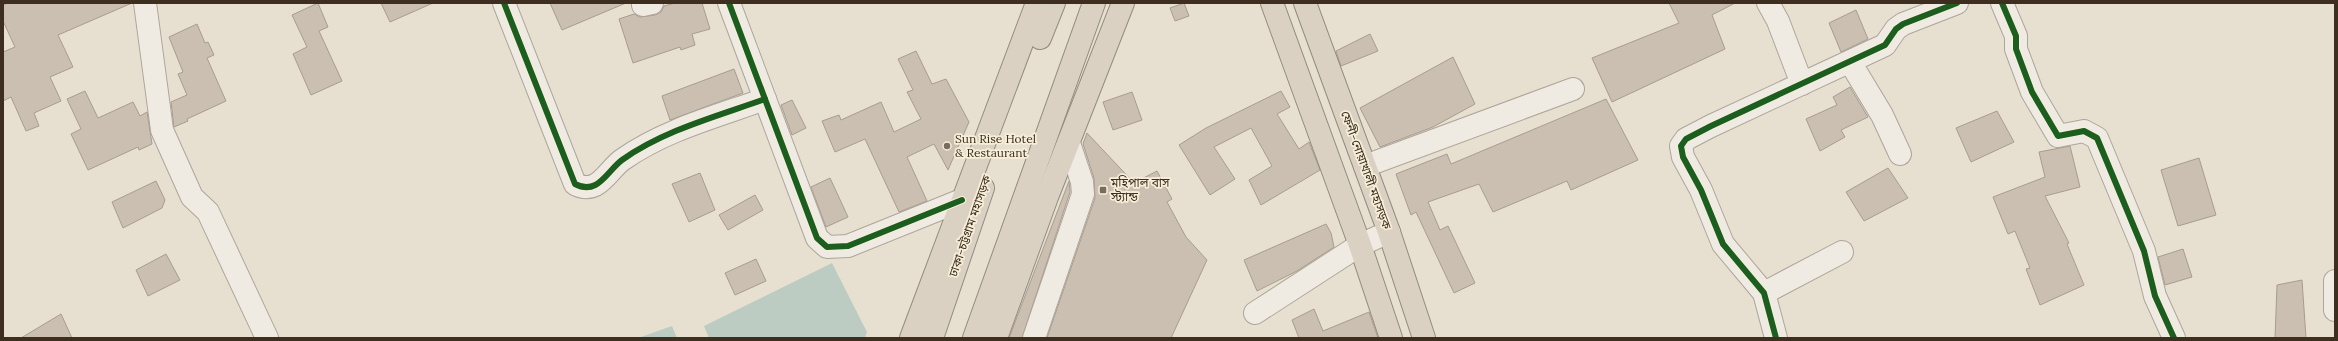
<svg xmlns="http://www.w3.org/2000/svg" width="2338" height="341" font-family="Lora,'Noto Sans Bengali',serif">
	<style>
		.water { fill: #bcccc2 }
		.building { fill: #cbbfb2; stroke: #a89c90 }
		.lines { fill: none; stroke-linecap: round; stroke-linejoin: round }
		.minor-casing { stroke: #ada599; stroke-width: 24 }
		.highway-casing { stroke: #928b80; stroke-width: 24 }
		.minor { stroke: #efebe3; stroke-width: 22 }
		.highway { stroke: #dad1c2; stroke-width: 22 }
		.cycleway-casing { stroke: #f7eed8; stroke-width: 8 }
		.cycleway { stroke: #1b5e20; stroke-width: 6 }
		.poi-dot { fill: #786c5e; stroke: #f7eed8; stroke-width: 1.5 }
		.labels { text-anchor: middle; stroke-width: 3.5; stroke-linejoin: round; paint-order: stroke }
		.poi-label { font-size: 12px; fill: #3d2e20; stroke: #f7eed8; text-anchor: start }
		.street-label { font-size: 12px; fill: #3d2e20; stroke: #f7eed8 }
	</style>
	<rect width="100%" height="100%" fill="#e7e0d1"/>
	<!-- water -->
	<g class="water">
		<path d="M832 263 867 332 865 338H709L704 326Z"/>
		<path d="M672 326 677 338H638Z"/>
	</g>
	<!-- building -->
	<g class="building">
		<path d="M8 3H132L58 35 73 67 50 77 61 101 34 113 39 126 26 131 11 97 3 101V52L15 47 3 21V5Z"/>
		<path d="M318 3 328 27 319 31 342 81 311 95 293 54 307 47 292 15Z"/>
		<path d="M381 3H433L390 22Z"/>
		<path d="M550 3H626L562 30Z"/>
		<path d="M675 3H702L710 29 692 34 695 45 681 50 680 47 633 63 619 19 634 14 640 17 655 15 661 12 664 6Z"/>
		<path d="M1184 3 1189 16 1175 21 1170 8Z"/>
		<path d="M1669 3H1735L1712 15 1725 49 1612 102 1592 58 1679 23Z"/>
		<path d="M1856 10 1868 39 1841 52 1829 23Z"/>
		<path d="M197 24 205 43 208 42 214 55 207 58 226 101 187 119 188 121 174 127 171 102 187 95 178 74 183 72 169 37Z"/>
		<path d="M1370 34 1378 51 1341 66 1336 51Z"/>
		<path d="M916 51 932 84 946 79 969 122 948 170 934 144 907 157 927 201 899 212 865 139 835 152 822 121 839 115 841 120 881 102 894 132 921 119 907 92 913 90 898 59Z"/>
		<path d="M1453 57 1475 104 1433 127 1380 147 1360 108Z"/>
		<path d="M734 69 743 93 670 120 662 96Z"/>
		<path d="M1850 87 1868 117 1841 130 1845 137 1820 151 1806 119 1837 105 1833 97Z"/>
		<path d="M85 91 98 118 133 102 140 116 147 112 152 144 139 150 138 147 88 170 71 134 81 129 67 99Z"/>
		<path d="M1281 91 1290 107 1277 114 1299 149 1309 142 1320 170 1261 205 1249 180 1272 166 1251 128 1214 147 1235 179 1210 195 1179 145 1206 128Z"/>
		<path d="M1132 92 1142 120 1113 130 1103 102Z"/>
		<path d="M1606 99 1638 160 1571 190 1567 181 1493 212 1479 184 1428 202 1440 230 1448 226 1475 283 1454 293 1416 212 1411 215 1396 174 1447 154 1451 164Z"/>
		<path d="M792 100 806 128 792 135 781 105Z"/>
		<path d="M1997 111 2014 142 1971 162 1956 128Z"/>
		<path d="M1087 133 1134 183 1157 171 1172 199 1167 202 1186 237 1207 260 1171 338H1047L1095 198 1094 178 1083 144Z"/>
		<path d="M2070 146 2080 187 2045 196 2069 243 2067 244 2084 285 2040 305 2026 269 2030 268 2015 231 2008 234 1993 197 2045 177 2039 152Z"/>
		<path d="M2199 158 2216 215 2178 226 2161 170Z"/>
		<path d="M1888 168 1908 198 1864 221 1846 192Z"/>
		<path d="M700 173 715 210 689 222 672 184Z"/>
		<path d="M830 178 848 217 826 227 811 187Z"/>
		<path d="M156 181 165 200 162 208 123 228 112 202Z"/>
		<path d="M1069 181 1070 192 1022 338H1009Z"/>
		<path d="M755 195 763 210 728 230 719 215Z"/>
		<path d="M1326 224 1331 233 1334 247 1297 271 1257 291 1244 260Z"/>
		<path d="M2183 249 2192 277 2165 285 2158 257Z"/>
		<path d="M166 254 180 280 148 296 136 270Z"/>
		<path d="M756 259 766 281 735 295 725 273Z"/>
		<path d="M2302 280 2306 338H2275L2277 285Z"/>
		<path d="M1314 309 1323 331 1369 312 1378 338H1299L1292 320Z"/>
		<path d="M61 314 72 338H21Z"/>
	</g>
	<g class="lines">
		<!-- minor casing -->
		<g class="minor-casing">
			<g id="minor">
				<path d="M145 3 162 130 192 197 208 212 267 338"/>
				<path d="M504 3 575 184C598 196 607 171 622 160 664 130 718 116 765 99"/>
				<path d="M729 3 817 238 827 247 848 246 962 200"/>
				<path d="M1768 3 1778 21 1802 84"/>
				<path d="M2002 3 2016 36V49L2032 92 2058 136 2084 131 2097 138 2144 251 2155 296 2174 338"/>
				<path d="M643 5 652 3"/>
				<path d="M1850 62 1882 115 1900 154"/>
				<path d="M1365 166 1573 89"/>
				<path d="M2335 281V310"/>
				<path d="M1764 293 1842 252"/>
				<path d="M1255 313 1360 245 1389 232"/>
				<path d="M1034 338 1083 194 1082 182 1069 143"/>
				<path d="M1776 338 1764 293 1723 244 1701 190 1683 157 1681 146 1686 139 1711 126 1885 45 1896 29 1903 24 1957 3"/>
			</g>
		</g>
		<!-- highway casing -->
		<g class="highway-casing">
			<g id="highway">
				<path d="M1272 3 1360 245 1391 338"/>
				<path d="M1305 3 1389 232 1424 338"/>
				<path d="M1040 38 1054 3"/>
				<path d="M911 338 1037 3"/>
				<path d="M932 338 983 188"/>
				<path d="M974 338 1094 3"/>
				<path d="M996 338 1047 197 1123 3"/>
			</g>
		</g>
		<!-- minor -->
		<use href="#minor" class="minor"/>
		<!-- highway -->
		<use href="#highway" class="highway"/>
		<!-- cycleway casing -->
		<g class="cycleway-casing">
			<g id="cycleway">
				<path d="M504 3 575 184C598 196 607 171 622 160 664 130 718 116 765 99"/>
				<path d="M729 3 817 238 827 247 848 246 962 200"/>
				<path d="M2002 3 2016 36V49L2032 92 2058 136 2084 131 2097 138 2144 251 2155 296 2174 338"/>
				<path d="M1776 338 1764 293 1723 244 1701 190 1683 157 1681 146 1686 139 1711 126 1885 45 1896 29 1903 24 1957 3"/>
			</g>
		</g>
		<!-- cycleway -->
		<use href="#cycleway" class="cycleway"/>
	</g>
	<!-- markers -->
	<g class="poi-dot">
		<circle cx="947" cy="146" r="4"/>
		<rect x="1099" y="186" width="8" height="8" rx="2"/>
	</g>
	<g class="labels">
		<!-- poi labels -->
		<g class="poi-label">
			<text x="955" y="143">Sun Rise Hotel<tspan x="955" dy="14">&amp; Restaurant</tspan></text>
			<text x="1111" y="187">মহিপাল বাস<tspan x="1111" dy="14">স্ট্যান্ড</tspan></text>
		</g>
		<!-- street labels -->
		<g class="street-label">
			<text transform="translate(1366 170) rotate(70)" y="4">ফেনী-নোয়াখালী মহাসড়ক</text>
			<text transform="translate(970 226) rotate(-71)" y="4">ঢাকা-চট্টগ্রাম মহাসড়ক</text>
		</g>
	</g>
	<!-- border -->
	<rect width="2338" height="341" fill="none" stroke="#3d2e20" stroke-width="8"/>
</svg>
